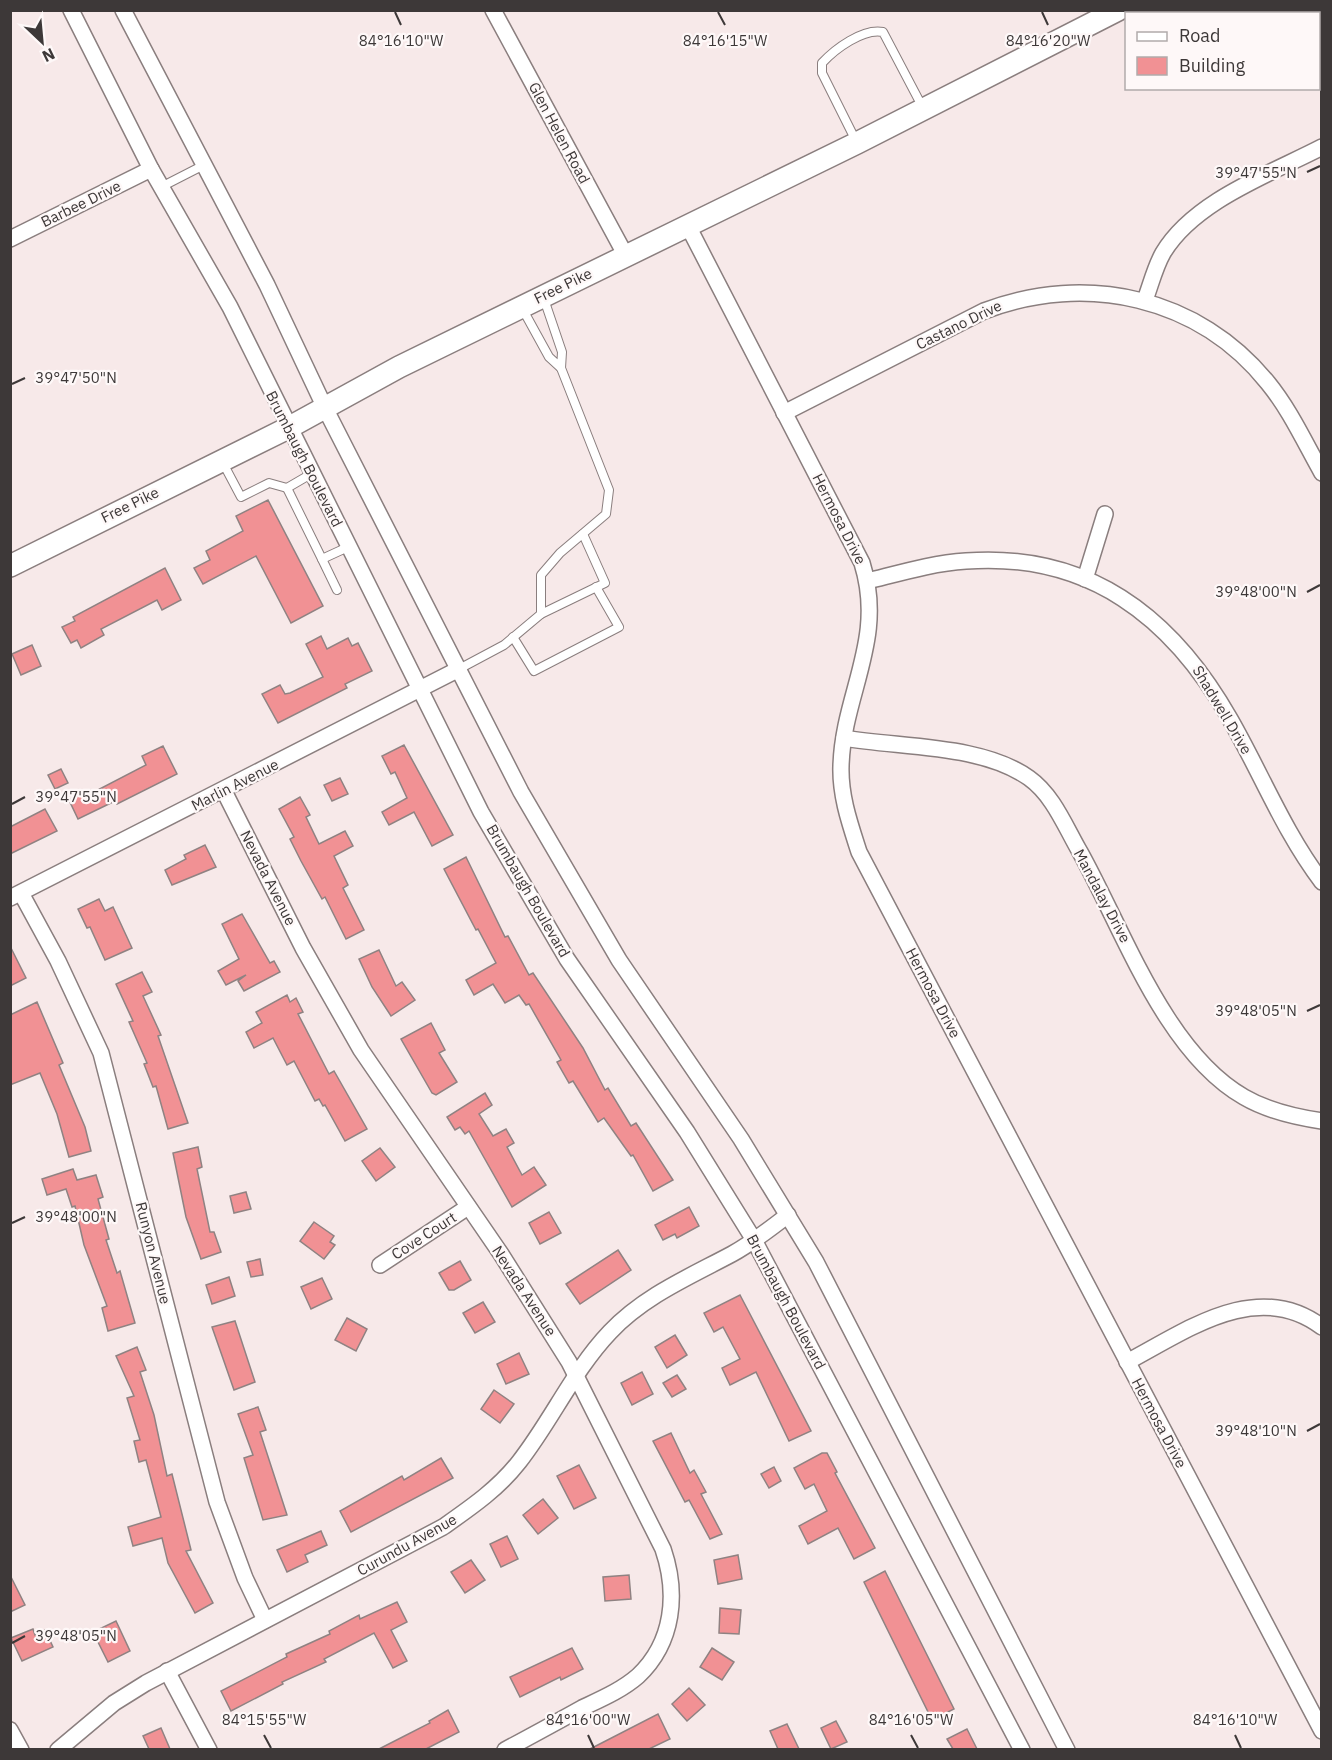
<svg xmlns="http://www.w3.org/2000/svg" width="1332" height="1760" font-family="'IBM Plex Sans',sans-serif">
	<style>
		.building { fill: #f19194; stroke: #8f8282; stroke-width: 1.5 }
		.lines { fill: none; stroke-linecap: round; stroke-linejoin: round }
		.service-casing { stroke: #8a7e7e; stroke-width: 10 }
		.minor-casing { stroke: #8a7e7e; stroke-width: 18 }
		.tertiary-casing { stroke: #8a7e7e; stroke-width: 21 }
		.secondary-casing { stroke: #8a7e7e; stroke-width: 24 }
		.service { stroke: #fff; stroke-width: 8 }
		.minor { stroke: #fff; stroke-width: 15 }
		.tertiary { stroke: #fff; stroke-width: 18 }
		.secondary { stroke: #fff; stroke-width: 21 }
		.ticks { fill: none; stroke: #3d3838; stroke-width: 2 }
		.labels { text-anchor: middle; stroke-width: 4.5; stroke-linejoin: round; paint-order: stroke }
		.street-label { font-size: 15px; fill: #3d3838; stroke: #fef8f8 }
		.ticks-label { font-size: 15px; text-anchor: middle; fill: #3d3838; stroke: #fef8f8; stroke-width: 4.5; stroke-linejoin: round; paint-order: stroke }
	</style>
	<rect width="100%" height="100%" fill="#f7e9e9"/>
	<!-- building -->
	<g class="building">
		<path d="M268 500 323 606 291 623 256 556 203 584 194 568 210 560 206 551 243 531 236 516Z"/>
		<path d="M165 568 181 600 162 610 157 600 101 629 104 635 81 648 77 640 71 643 62 627 75 621 73 617Z"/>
		<path d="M321 636 327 649 348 638 352 646 358 643 372 671 345 684 347 688 278 723 262 694 280 685 285 694 290 693 323 677 306 644Z"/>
		<path d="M32 645 41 666 21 675 12 654Z"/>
		<path d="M404 745 453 835 432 846 414 812 389 825 382 812 407 798 395 772 391 774 382 756Z"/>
		<path d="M163 746 177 774 117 804 115 801 78 819 69 800 90 790 92 793 146 765 142 756Z"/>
		<path d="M61 769 68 783 55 789 48 775Z"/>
		<path d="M340 778 348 794 332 801 324 785Z"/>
		<path d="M300 797 310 815 306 817 319 844 345 831 353 846 334 856 348 885 343 888 364 930 346 939 325 897 322 899 301 861 290 839 294 837 279 809Z"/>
		<path d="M45 809 57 831 10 854V827Z"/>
		<path d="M205 845 216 867 172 885 165 870 186 859 184 855Z"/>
		<path d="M466 857 505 937 508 936 529 975 533 973 583 1048 605 1090 608 1088 631 1126 636 1123 673 1180 653 1191 633 1155 631 1156 604 1118 598 1122 573 1081 569 1083 557 1062 561 1060 529 1004 526 1005 519 995 505 1003 493 984 474 995 466 980 496 963 478 929 476 930 444 869Z"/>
		<path d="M99 899 105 911 113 907 132 948 105 960 90 927 87 928 78 909Z"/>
		<path d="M242 914 270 963 274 961 280 972 244 991 238 981 246 975 226 985 218 971 239 959 222 924Z"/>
		<path d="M10 946 26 978 10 986Z"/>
		<path d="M379 950 396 986 402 982 415 1000 391 1016 372 987 359 959Z"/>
		<path d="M142 972 152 992 143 996 161 1035 158 1036 188 1123 168 1129 156 1086 153 1087 144 1064 147 1063 129 1022 133 1021 116 984Z"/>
		<path d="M287 995 290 1002 296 998 303 1012 298 1014 329 1074 334 1071 367 1129 345 1141 325 1105 323 1106 319 1099 315 1101 294 1061 287 1065 273 1038 254 1048 246 1032 262 1023 256 1012Z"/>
		<path d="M37 1002 63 1063 59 1065 85 1127 91 1151 69 1157 57 1114 40 1073 10 1085V1015Z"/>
		<path d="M431 1023 445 1050 439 1053 457 1082 436 1095 432 1093 401 1039Z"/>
		<path d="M485 1093 492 1105 479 1114 493 1136 506 1129 514 1143 507 1147 522 1175 534 1167 546 1185 512 1207 469 1131 465 1134 460 1127 455 1130 447 1117Z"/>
		<path d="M198 1147 202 1167 197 1169 210 1232H214L221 1252 201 1259 186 1217 173 1153Z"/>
		<path d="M380 1148 395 1167 376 1181 362 1161Z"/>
		<path d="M73 1169 77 1180 96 1175 103 1197 98 1199 109 1239 106 1240 117 1273 120 1271 135 1323 108 1331 102 1308 107 1306 84 1245 75 1206 72 1207 66 1189 47 1195 42 1179Z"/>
		<path d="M246 1192 251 1209 234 1213 230 1196Z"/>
		<path d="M689 1207 699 1226 677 1238 675 1234 663 1240 655 1225Z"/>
		<path d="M549 1212 561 1233 540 1244 529 1223Z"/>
		<path d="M314 1222 334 1236 330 1242 335 1245 324 1259 300 1241Z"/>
		<path d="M618 1250 631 1270 580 1304 566 1284Z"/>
		<path d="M260 1259 263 1275 251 1277 247 1262Z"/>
		<path d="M460 1261 471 1280 454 1290H449L439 1273Z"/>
		<path d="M229 1277 235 1296 212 1304 206 1285Z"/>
		<path d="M322 1278 332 1299 311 1309 301 1287Z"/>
		<path d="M740 1295 811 1431 789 1441 756 1372 730 1385 722 1368 740 1359 723 1327 714 1332 704 1313Z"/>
		<path d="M483 1302 495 1322 475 1333 463 1313Z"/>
		<path d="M347 1318 367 1329 356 1351 335 1340Z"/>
		<path d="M235 1321 255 1382 234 1390 212 1327Z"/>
		<path d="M675 1335 687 1355 667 1368 655 1347Z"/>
		<path d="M137 1347 146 1370 140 1372 154 1415 167 1476 172 1474 191 1550 186 1551 213 1603 195 1613 168 1563 162 1538 133 1546 128 1527 161 1517 146 1460 139 1462 134 1441 140 1440 127 1398 134 1396 116 1356Z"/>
		<path d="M519 1353 529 1374 506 1384 497 1364Z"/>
		<path d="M642 1372 653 1394 632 1405 621 1383Z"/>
		<path d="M677 1375 686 1389 672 1397 663 1383Z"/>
		<path d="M494 1390 514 1404 500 1423 481 1409Z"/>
		<path d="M258 1407 266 1430 260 1432 287 1515 263 1520 244 1458 253 1455 238 1414Z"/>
		<path d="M671 1433 690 1473 694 1470 706 1492 701 1494 722 1534 710 1539 689 1500 685 1502 653 1441Z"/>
		<path d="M822 1453H827L837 1472 835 1473 875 1548 854 1559 838 1528 808 1544 799 1526 827 1511 814 1484 805 1489 794 1468Z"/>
		<path d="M441 1458 453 1478 351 1532 340 1511 402 1476 404 1480Z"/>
		<path d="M579 1465 596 1498 574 1509 557 1476Z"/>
		<path d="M774 1467 781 1481 769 1488 761 1474Z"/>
		<path d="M543 1499 558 1518 538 1534 523 1515Z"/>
		<path d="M321 1531 327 1545 305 1555 308 1562 287 1572 277 1550Z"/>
		<path d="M507 1536 518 1559 501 1567 490 1544Z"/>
		<path d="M738 1555 742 1579 718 1584 714 1560Z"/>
		<path d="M471 1560 485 1580 465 1593 451 1572Z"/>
		<path d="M885 1571 954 1709 932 1720 864 1582Z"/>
		<path d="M10 1575 25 1605 10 1612Z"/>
		<path d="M629 1575 631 1599 605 1601 603 1577Z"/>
		<path d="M397 1602 407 1622 391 1630 407 1661 393 1668 374 1633 324 1659 326 1662 282 1682 283 1684 231 1711 221 1691 287 1657 286 1654 330 1634 329 1631 359 1615 360 1619Z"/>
		<path d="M720 1608 741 1610 739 1634 719 1633Z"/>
		<path d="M116 1621 130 1651 108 1662 93 1632Z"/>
		<path d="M33 1629 35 1635 45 1630 53 1647 22 1661 11 1638Z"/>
		<path d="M572 1648 583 1669 561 1680 560 1677 520 1697 510 1677Z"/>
		<path d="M712 1648 734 1662 722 1680 700 1667Z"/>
		<path d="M689 1688 705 1705 687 1721 672 1704Z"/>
		<path d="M448 1710 459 1732 426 1749H379L430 1723 429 1721Z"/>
		<path d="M658 1714 670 1739 649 1749H590Z"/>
		<path d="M836 1721 847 1742 831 1749 821 1728Z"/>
		<path d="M787 1724 799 1749H778L770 1731Z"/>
		<path d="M161 1728 170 1749H149L143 1736Z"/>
		<path d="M967 1729 977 1749H953L947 1739Z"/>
	</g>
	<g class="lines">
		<!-- service casing -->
		<g class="service-casing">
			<g id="service">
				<path d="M856 141 822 73V63C835 49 863 28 883 32L923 108"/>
				<path d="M161 187 204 165"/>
				<path d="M522 308 549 357 561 368 562 352 544 299"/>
				<path d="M223 463 241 497 269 483 287 488"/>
				<path d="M311 474 287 488 322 559 348 547"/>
				<path d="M322 559 337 590"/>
				<path d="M541 614 605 583 583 534"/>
				<path d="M513 637 534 671 619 627 596 587"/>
				<path d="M459 669 504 645 541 614V575L560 553 606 514 609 490 561 368"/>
			</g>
		</g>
		<!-- minor casing -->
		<g class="minor-casing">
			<g id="minor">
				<path d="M71 10 151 169 230 307 481 812 567 959 687 1132 754 1240 1022 1750"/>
				<path d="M123 10 267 285 325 408 521 792 619 960 741 1139 816 1262 1067 1750"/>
				<path d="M493 10 626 256"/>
				<path d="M688 226 862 563C886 640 843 693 841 766 840 796 850 824 859 852L1322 1731"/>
				<path d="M10 239 151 169"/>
				<path d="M1145 300C1151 284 1155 267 1163 253 1194 201 1270 174 1322 147"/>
				<path d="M784 413 984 311C1086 272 1199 297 1268 383 1290 410 1305 443 1322 473"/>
				<path d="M1085 579 1105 514"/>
				<path d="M868 581C900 573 933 563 966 561 1089 552 1172 617 1230 719 1261 773 1284 832 1322 882"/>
				<path d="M844 738C901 748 981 744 1029 778 1053 795 1065 826 1080 852 1123 929 1165 1052 1244 1097 1268 1111 1294 1117 1322 1121"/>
				<path d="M224 791 303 948 361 1050 501 1254 569 1362 663 1549C678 1593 674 1642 638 1676 622 1690 601 1699 582 1708 557 1722 531 1736 505 1750"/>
				<path d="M21 893 58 961 101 1053 217 1502 245 1578 265 1620"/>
				<path d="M10 898 459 669"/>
				<path d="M380 1265 468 1207"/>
				<path d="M1127 1362C1186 1331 1257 1278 1322 1327"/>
				<path d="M167 1671 209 1750"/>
				<path d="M10 1730 21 1750"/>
				<path d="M58 1750 114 1703 146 1683 443 1527C470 1508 498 1489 519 1462 552 1420 573 1371 610 1332 644 1296 689 1277 732 1254 752 1243 770 1229 788 1215"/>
			</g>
		</g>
		<!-- tertiary casing -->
		<g class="tertiary-casing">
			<g id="tertiary">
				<path d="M1307 10 1309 14"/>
				<path d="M1318 33 1322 39"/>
			</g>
		</g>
		<!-- secondary casing -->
		<g class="secondary-casing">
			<path id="secondary" d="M10 566 288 428 399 367 857 143 1118 10"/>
		</g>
		<!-- service -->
		<use href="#service" class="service"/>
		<!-- minor -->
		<use href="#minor" class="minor"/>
		<!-- tertiary -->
		<use href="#tertiary" class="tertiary"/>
		<!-- secondary -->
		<use href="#secondary" class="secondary"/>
	</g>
	<!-- ticks -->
	<path class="ticks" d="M395 12 401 25M718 12 725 25M1042 12 1048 25M1307 172 1320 166M12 384 25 378M1307 592 1320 585M12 804 25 797M1307 1011 1320 1005M12 1223 25 1217M1307 1431 1320 1424M12 1643 25 1636M264 1735 271 1748M588 1735 594 1748M911 1735 918 1748M1235 1735 1241 1748"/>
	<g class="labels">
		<!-- street labels -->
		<g class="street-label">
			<text transform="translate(559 133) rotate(62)" y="5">Glen Helen Road</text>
			<text transform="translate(81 204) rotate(-26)" y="5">Barbee Drive</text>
			<text transform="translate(563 286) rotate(-26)" y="5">Free Pike</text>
			<text transform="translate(959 325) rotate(-26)" y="5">Castano Drive</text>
			<text transform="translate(304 459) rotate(63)" y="5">Brumbaugh Boulevard</text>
			<text transform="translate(130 505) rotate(-26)" y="5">Free Pike</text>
			<text transform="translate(839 519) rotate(63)" y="5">Hermosa Drive</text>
			<text transform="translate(1222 710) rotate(59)" y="5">Shadwell Drive</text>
			<text transform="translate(235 785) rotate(-27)" y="5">Marlin Avenue</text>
			<text transform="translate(268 878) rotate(63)" y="5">Nevada Avenue</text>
			<text transform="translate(528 891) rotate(60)" y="5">Brumbaugh Boulevard</text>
			<text transform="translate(1102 896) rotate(62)" y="5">Mandalay Drive</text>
			<text transform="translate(933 993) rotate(62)" y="5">Hermosa Drive</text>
			<text transform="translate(424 1236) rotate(-33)" y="5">Cove Court</text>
			<text transform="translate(153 1253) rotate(76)" y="5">Runyon Avenue</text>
			<text transform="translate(524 1291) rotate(57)" y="5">Nevada Avenue</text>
			<text transform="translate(786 1302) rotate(62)" y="5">Brumbaugh Boulevard</text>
			<text transform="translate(1159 1423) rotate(62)" y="5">Hermosa Drive</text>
			<text transform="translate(407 1545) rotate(-29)" y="5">Curundu Avenue</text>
		</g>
	</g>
	<g class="ticks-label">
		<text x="401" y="46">84°16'10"W</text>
		<text x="725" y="46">84°16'15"W</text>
		<text x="1048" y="46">84°16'20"W</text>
		<text x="1256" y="178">39°47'55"N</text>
		<text x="76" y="383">39°47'50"N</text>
		<text x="1256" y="597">39°48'00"N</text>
		<text x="76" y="802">39°47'55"N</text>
		<text x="1256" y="1016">39°48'05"N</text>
		<text x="76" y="1222">39°48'00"N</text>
		<text x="1256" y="1436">39°48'10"N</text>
		<text x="76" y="1641">39°48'05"N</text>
		<text x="264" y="1725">84°15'55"W</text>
		<text x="588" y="1725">84°16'00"W</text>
		<text x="911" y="1725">84°16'05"W</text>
		<text x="1235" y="1725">84°16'10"W</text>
	</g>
	<!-- border -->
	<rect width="1332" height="1760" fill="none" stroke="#3d3838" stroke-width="24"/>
	<!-- legend -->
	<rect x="1125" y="12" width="195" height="78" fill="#fef8f8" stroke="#b1abab" stroke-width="1.5"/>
	<rect x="1137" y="32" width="30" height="9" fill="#ffffff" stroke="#b1abab" stroke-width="1.5"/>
	<text x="1179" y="42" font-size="18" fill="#3d3838">Road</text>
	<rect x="1137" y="57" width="30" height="18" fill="#f19194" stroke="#b1abab" stroke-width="1.5"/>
	<text x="1179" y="72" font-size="18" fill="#3d3838">Building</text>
	<!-- north arrow -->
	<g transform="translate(42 42) rotate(154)" stroke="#fef8f8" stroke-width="4.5" paint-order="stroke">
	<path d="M0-4.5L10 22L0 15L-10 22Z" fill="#3d3838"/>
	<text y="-9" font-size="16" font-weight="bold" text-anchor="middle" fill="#3d3838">N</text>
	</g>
</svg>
